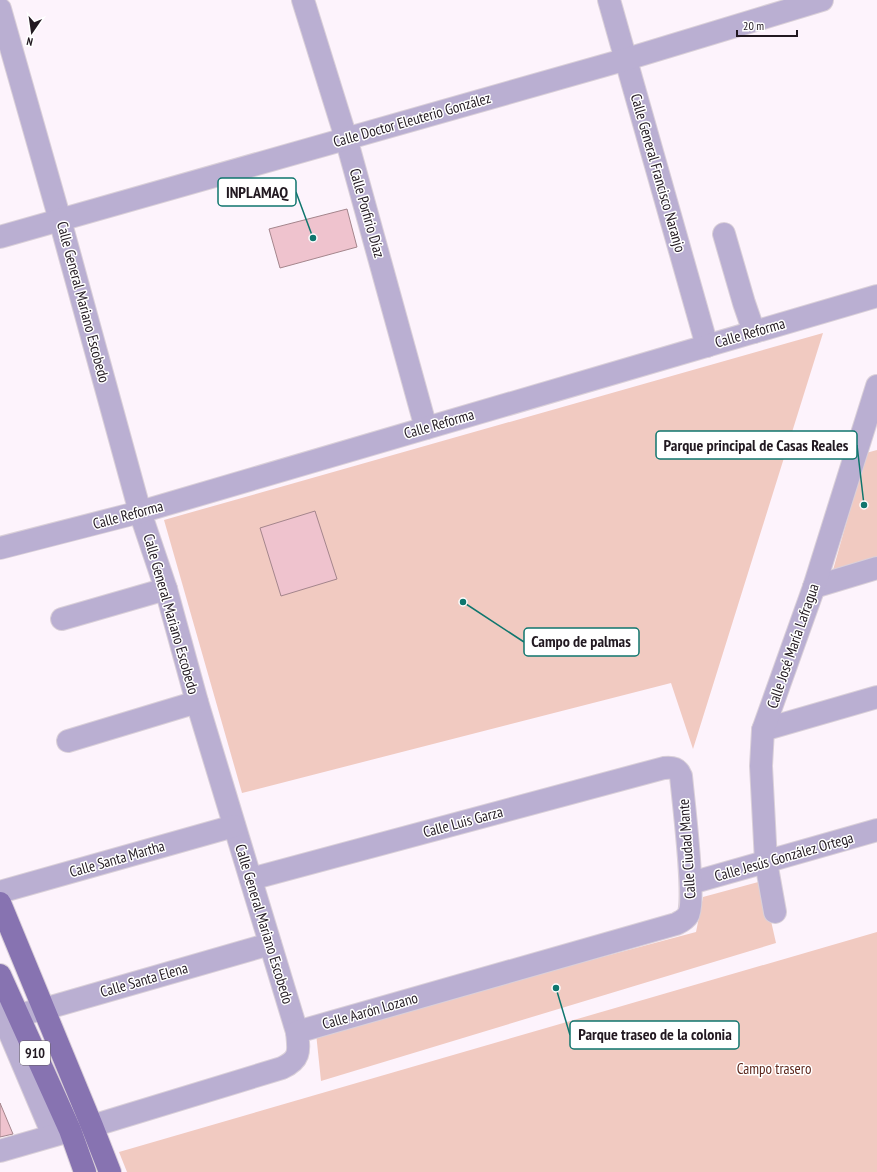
<svg xmlns="http://www.w3.org/2000/svg" width="877" height="1172" font-family="'PT Sans Narrow',sans-serif">
	<style>
		.green { fill: #f1cac1 }
		.building { fill: #efc3ce; stroke: #a4858c }
		.lines { fill: none; stroke-linecap: round; stroke-linejoin: round }
		.minor-casing { stroke: #dad0d9; stroke-width: 24 }
		.major-casing { stroke: #dad0d9; stroke-width: 24 }
		.minor { stroke: #baafd2; stroke-width: 22 }
		.major { stroke: #8773b1; stroke-width: 22 }
		.labels { text-anchor: middle; stroke-width: 3; stroke-linejoin: round; paint-order: stroke }
		.shield { fill: #fff; stroke: #645e64; stroke-width: 1 }
		.shield-label { font-size: 14px; font-weight: bold; fill: #221921 }
		.street-label { font-size: 15px; fill: #221921; stroke: #fff }
		.park-label { font-size: 15px; fill: #5d271c; stroke: #fff }
		.leader { fill: none; stroke: #0f766e; stroke-width: 1.5 }
		.callout-dot { fill: #0f766e; stroke: #fff; stroke-width: 1.5 }
		.callout { fill: #fff; stroke: #0f766e; stroke-width: 1.5 }
		.callout-label { font-size: 16px; text-anchor: middle; font-weight: bold; fill: #221921 }
	</style>
	<rect width="100%" height="100%" fill="#fdf3fc"/>
	<!-- green -->
	<g class="green">
		<path d="M823 333 693 749 671 683 242 793 164 520Z"/>
		<path d="M877 450V557L833 570 866 453Z"/>
		<path d="M762 881 776 943 321 1081 316 1033 696 932 703 897Z"/>
		<path d="M877 932V1172H127L119 1152Z"/>
	</g>
	<!-- building -->
	<g class="building">
		<path d="M347 209 357 247 280 268 269 229Z"/>
		<path d="M315 511 337 579 281 596 260 528Z"/>
		<path d="M0 1103 13 1134 0 1137Z"/>
	</g>
	<g class="lines">
		<!-- minor casing -->
		<g class="minor-casing">
			<g id="minor">
				<path d="M303 0 346 138 426 428"/>
				<path d="M609 0 707 346"/>
				<path d="M0 9 60 220 140 512 166 589 197 702 297 1032"/>
				<path d="M724 234 744 303 754 332"/>
				<path d="M0 237 627 59 822 0"/>
				<path d="M0 548 140 512 877 296"/>
				<path d="M814 587 877 568"/>
				<path d="M62 619 166 589"/>
				<path d="M763 730 877 697"/>
				<path d="M68 741 197 702"/>
				<path d="M691 883 877 830"/>
				<path d="M0 892 234 826"/>
				<path d="M775 912 766 862 761 766 763 730 814 587 877 386"/>
				<path d="M0 1010 53 1135"/>
				<path d="M0 1019 44 1009 270 944"/>
				<path d="M92 1126 282 1068C301 1059 299 1051 297 1032L676 924C680 922 685 920 688 915 696 904 683 797 681 776 678 768 672 767 664 768L251 879"/>
				<path d="M0 1151 66 1132"/>
			</g>
		</g>
		<!-- major casing -->
		<g class="major-casing">
			<g id="major">
				<path d="M0 903 92 1126 110 1172"/>
				<path d="M0 975 70 1130 85 1172"/>
			</g>
		</g>
		<!-- minor -->
		<use href="#minor" class="minor"/>
		<!-- major -->
		<use href="#major" class="major"/>
	</g>
	<g class="labels">
		<!-- shield labels -->
		<rect class="shield" x="20" y="1041" width="30" height="24" rx="3"/>
		<g class="shield-label">
			<text x="35" y="1058">910</text>
		</g>
		<!-- street labels -->
		<g class="street-label">
			<text transform="translate(412 120) rotate(-16)" y="5">Calle Doctor Eleuterio González</text>
			<text transform="translate(658 173) rotate(74)" y="5">Calle General Francisco Naranjo</text>
			<text transform="translate(367 213) rotate(74)" y="5">Calle Porfirio Díaz</text>
			<text transform="translate(83 302) rotate(75)" y="5">Calle General Mariano Escobedo</text>
			<text transform="translate(750 333) rotate(-16)" y="5">Calle Reforma</text>
			<text transform="translate(439 424) rotate(-16)" y="5">Calle Reforma</text>
			<text transform="translate(128 515) rotate(-15)" y="5">Calle Reforma</text>
			<text transform="translate(171 614) rotate(74)" y="5">Calle General Mariano Escobedo</text>
			<text transform="translate(793 646) rotate(-71)" y="5">Calle José María Lafragua</text>
			<text transform="translate(463 822) rotate(-15)" y="5">Calle Luis Garza</text>
			<text transform="translate(687 849) rotate(-94)" y="5">Calle Ciudad Mante</text>
			<text transform="translate(784 857) rotate(-16)" y="5">Calle Jesús González Ortega</text>
			<text transform="translate(117 859) rotate(-16)" y="5">Calle Santa Martha</text>
			<text transform="translate(264 924) rotate(73)" y="5">Calle General Mariano Escobedo</text>
			<text transform="translate(144 980) rotate(-16)" y="5">Calle Santa Elena</text>
			<text transform="translate(370 1011) rotate(-16)" y="5">Calle Aarón Lozano</text>
		</g>
		<!-- park labels -->
		<g class="park-label">
			<text x="774" y="1074">Campo trasero</text>
		</g>
	</g>
	<!-- callouts -->
	<path class="leader" d="M313 238L296 192M864 505L857 445M463 602L524 642M556 988L570 1035"/>
	<g class="callout-dot">
		<circle cx="313" cy="238" r="4"/>
		<circle cx="864" cy="505" r="4"/>
		<circle cx="463" cy="602" r="4"/>
		<circle cx="556" cy="988" r="4"/>
	</g>
	<g class="callout">
		<rect x="218" y="178" width="78" height="28" rx="4"/>
		<rect x="656" y="431" width="201" height="28" rx="4"/>
		<rect x="524" y="628" width="115" height="28" rx="4"/>
		<rect x="570" y="1021" width="169" height="28" rx="4"/>
	</g>
	<g class="callout-label">
		<text x="257" y="198">INPLAMAQ</text>
		<text x="756" y="451">Parque principal de Casas Reales</text>
		<text x="581" y="647">Campo de palmas</text>
		<text x="655" y="1040">Parque traseo de la colonia</text>
	</g>
	<!-- north arrow -->
	<g transform="translate(32 32) rotate(193)" stroke="#ffffff" stroke-width="3" paint-order="stroke">
	<path d="M0-3L7 15L0 10L-7 15Z" fill="#221921"/>
	<text y="-6" font-size="11" font-weight="bold" text-anchor="middle" fill="#221921">N</text>
	</g>
	<!-- scale -->
	<path d="M737 30v6h60v-6" fill="none" stroke="#221921" stroke-width="2"/>
	<text x="743" y="30" font-size="12" fill="#221921" stroke="#ffffff" stroke-width="3" paint-order="stroke">20 m</text>
</svg>
